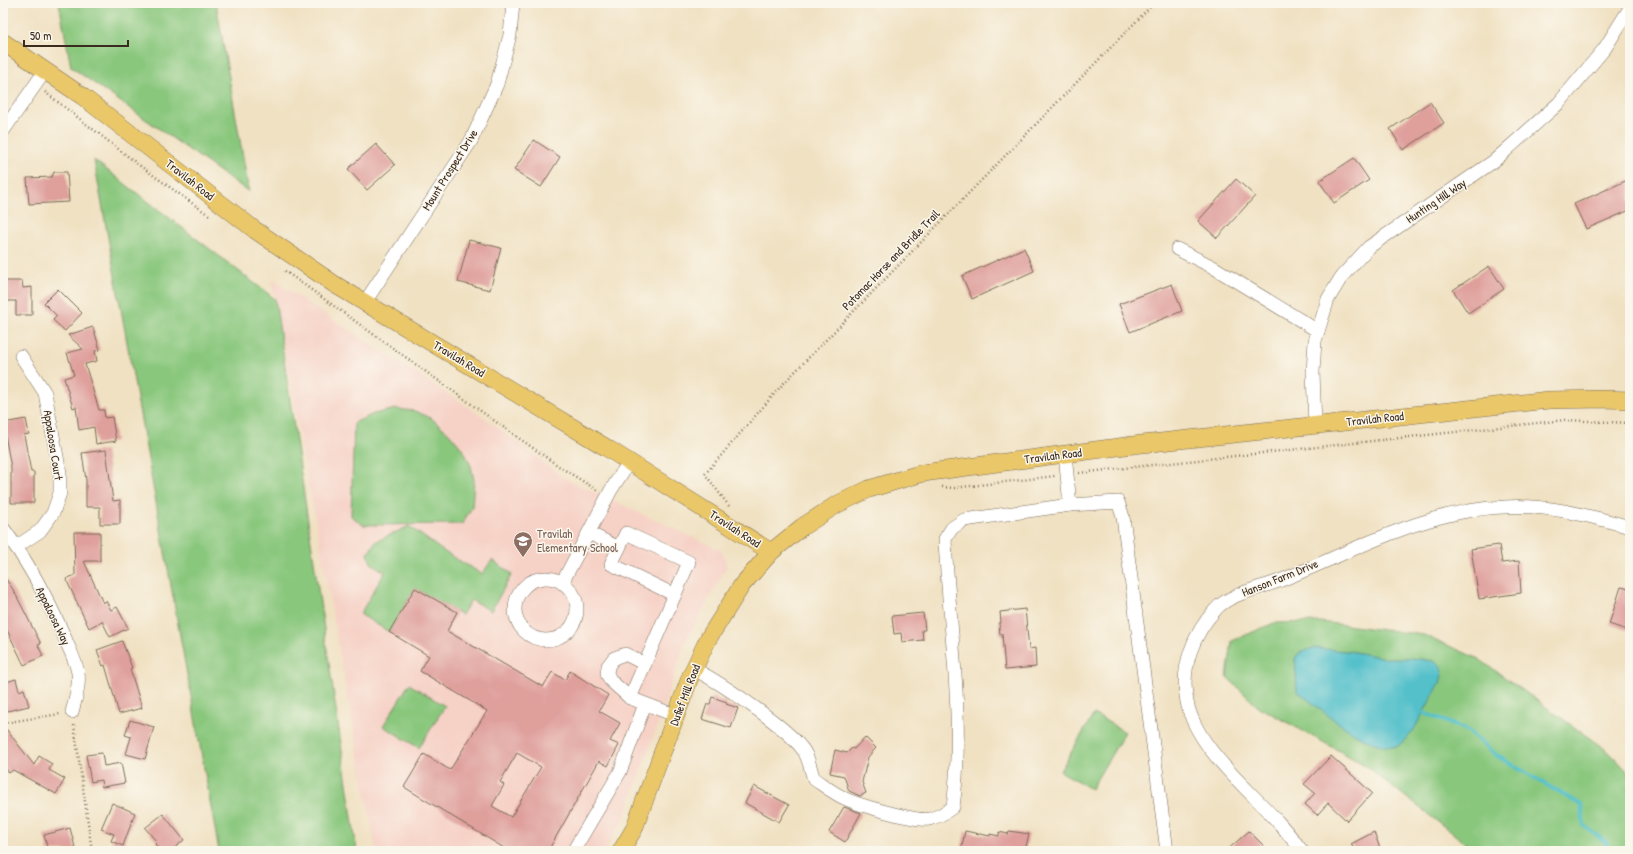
<svg xmlns="http://www.w3.org/2000/svg" width="1633" height="854" font-family="'Patrick Hand',sans-serif">
	<style>
		.built { fill: #f6d1c6 }
		.green { fill: #89c77d; stroke: #62784e }
		.water { fill: #53c0ca; stroke: #477574 }
		.lines { fill: none; stroke-linecap: round; stroke-linejoin: round }
		.stream { stroke: #53c0ca; stroke-width: 4 }
		.building { fill: #df9f9b; fill-rule: evenodd }
		.minor-casing { stroke: #7a6a57; stroke-width: 14 }
		.major-casing { stroke: #7a6a57; stroke-width: 18 }
		.path { stroke: #7a6a57; stroke-width: 2.5; stroke-dasharray: 1 3; stroke-linecap: butt }
		.minor { stroke: #fff; stroke-width: 13 }
		.major { stroke: #eac769; stroke-width: 17 }
		.labels { text-anchor: middle; stroke-width: 3; stroke-linejoin: round; paint-order: stroke }
		.street-label { font-size: 12px; fill: #3b2a1e; stroke: #fbf7ec }
		.education-label { font-size: 12px; fill: #785e54; stroke: #fbf7ec; text-anchor: start }
	</style>
	<rect width="100%" height="100%" fill="#fbf7ec"/>
	<filter id="ink" filterUnits="userSpaceOnUse"><feTurbulence type="fractalNoise" baseFrequency=".025" numOctaves="2"/><feDisplacementMap in="SourceGraphic" scale="8" xChannelSelector="R" yChannelSelector="G"/><feConvolveMatrix kernelMatrix="1 2 1 2 8 2 1 2 1" color-interpolation-filters="sRGB"/></filter>
	<filter id="wash" filterUnits="userSpaceOnUse"><feTurbulence type="fractalNoise" baseFrequency=".012" numOctaves="4" result="noise"/><feDisplacementMap in="SourceGraphic" scale="16" xChannelSelector="R" yChannelSelector="G"/><feGaussianBlur stdDeviation="0.9" result="paint"/><feColorMatrix in="noise" values="0 0 0 0 0 0 0 0 0 0 0 0 0 0 0 0 0 1.4 0 .05"/><feComposite in="paint" operator="in"/></filter>
	<g filter="url(#wash)">
		<rect width="100%" height="100%" fill="#f0e1c2"/>
		<!-- built -->
		<path class="built" d="M271 279 489 421 563 478 721 550 727 566 685 642 658 724 625 815 605 851H376Z"/>
		<!-- green -->
		<g class="green">
			<path d="M59 3H216L249 192 71 67Z"/>
			<path d="M94 160 275 299 357 851H219Z"/>
			<path d="M396 409 415 411 431 418 449 433 464 451 471 466 474 480 472 507 462 524 363 525 351 516 354 423 373 414Z"/>
			<path d="M409 526 443 551 482 574 492 560 512 574 491 611 471 600 462 615 415 588 389 632 360 614 385 572 371 563 368 554 375 542Z"/>
			<path d="M1321 622 1424 635 1479 659 1609 752 1630 774V851H1470L1468 845 1363 764 1257 706 1227 677 1232 641 1274 623Z"/>
			<path d="M409 684 445 706 419 748 383 726Z"/>
			<path d="M1094 714 1125 732 1091 789 1060 771Z"/>
		</g>
		<!-- water -->
		<path class="water" d="M1314 648 1355 652 1386 658H1412L1433 661 1440 665 1443 671 1440 683 1412 733 1397 747C1362 748 1324 711 1297 691L1295 658 1300 652Z"/>
		<g class="lines">
			<!-- stream -->
			<path class="stream" d="M1424 713 1467 730 1499 757 1581 805 1584 826 1606 842 1608 851"/>
		</g>
		<g id="blocks">
			<!-- building -->
			<g class="building">
				<path d="M1430 102 1444 123 1403 150 1390 129Z"/>
				<path d="M534 140 560 157 541 187 514 170Z"/>
				<path d="M376 144 395 165 367 190 348 169Z"/>
				<path d="M1354 158 1369 180 1334 203 1319 181Z"/>
				<path d="M54 172H67L69 202 29 204 27 178 52 177Z"/>
				<path d="M1236 179 1255 196 1217 238 1198 221Z"/>
				<path d="M1630 179V210L1586 229 1574 204Z"/>
				<path d="M469 240 501 248 490 290 458 282Z"/>
				<path d="M1024 248 1034 271 972 299 962 276Z"/>
				<path d="M1489 266 1504 289 1468 313 1453 290Z"/>
				<path d="M3 281H22L23 288 32 287V315H16V301H3Z"/>
				<path d="M1172 284 1182 311 1130 332 1119 304Z"/>
				<path d="M58 289 82 313 65 331 53 320 57 316 44 303Z"/>
				<path d="M93 327 100 350 95 351 97 361 85 364 99 410H104L105 418 112 417 116 441 96 444 94 427 79 430 76 407 73 408 64 378 74 375 67 353 83 349 68 335Z"/>
				<path d="M26 419 29 434 24 435 31 472H34V503H11V468L3 423Z"/>
				<path d="M106 450 113 501 120 500V524H100V507H86V480L82 453Z"/>
				<path d="M74 532H100V561H84L103 603 106 601 111 610 117 607 128 628 110 637 102 621 89 628 66 579 75 575Z"/>
				<path d="M1499 545 1502 563 1519 561 1521 593 1479 599 1471 549Z"/>
				<path d="M3 575 14 591 41 644 38 645 43 656 24 665 3 622Z"/>
				<path d="M1621 587 1630 589V631L1609 624Z"/>
				<path d="M415 588 457 612 447 631 543 687 552 672 565 680 570 671 608 695 599 711 620 723 610 741 619 745 608 766 599 761 548 851H509L404 787 424 754 450 770 487 711 420 671 429 656 389 632ZM517 753 541 767 511 817 492 806 504 785 500 782Z"/>
				<path d="M1025 609 1029 649 1035 648 1036 667 1005 670 1002 634 1000 635 999 623H1001L1000 612Z"/>
				<path d="M923 613 925 630H922L923 640 902 642 901 633 894 634 892 616Z"/>
				<path d="M122 641 132 668 130 669 142 708 119 714 105 665 103 666 97 650Z"/>
				<path d="M16 679 19 691 24 689 29 706 3 712V683Z"/>
				<path d="M712 697 727 702 726 704 738 708 731 728 702 719 707 704H710Z"/>
				<path d="M130 720 154 727 145 759 126 754 131 737 125 735Z"/>
				<path d="M3 725 34 765 39 756 52 764 49 770 65 779 56 794 13 770 9 773 3 764Z"/>
				<path d="M865 737 876 748 868 757 862 782 866 793 860 796 849 791 844 776 830 773 835 750 847 753 852 748 854 749Z"/>
				<path d="M102 753 104 766 121 763 125 783 102 787 101 780 91 782 86 755Z"/>
				<path d="M1331 756 1372 793 1347 821 1328 803 1317 815 1305 804 1315 793 1304 784Z"/>
				<path d="M754 786 789 805 779 822 745 803Z"/>
				<path d="M112 803 135 813 123 846 111 841 114 834 101 829Z"/>
				<path d="M844 807 861 813 845 842 829 832Z"/>
				<path d="M163 814 184 840 171 851H160L155 844 157 842 145 828Z"/>
				<path d="M70 828 76 851H48L44 835Z"/>
				<path d="M965 831 990 836V834L999 836V832L1008 834 1009 831 1029 834 1025 851H961Z"/>
				<path d="M1249 831 1269 851H1226Z"/>
				<path d="M1374 832 1381 851H1355L1351 844Z"/>
			</g>
		</g>
	</g>
	<g filter="url(#ink)">
		<use href="#blocks" fill-opacity="0" stroke="#7a6a57" stroke-width="1"/>
		<g class="lines">
			<!-- minor casing -->
			<g class="minor-casing">
				<g id="minor">
					<path d="M3 131 45 71"/>
					<path d="M1177 249 1213 267 1318 331"/>
					<path d="M365 302 471 141 497 84 510 35 513 3"/>
					<path d="M1315 426 1313 372 1315 341 1328 299 1342 276 1369 247 1494 161 1559 103 1605 48 1630 8"/>
					<path d="M1065 454 1070 505 1118 502 1123 517 1167 851"/>
					<path d="M3 528C28 562 48 599 65 638 69 649 76 661 78 673 80 686 75 700 72 712"/>
					<path d="M589 533 619 548 626 533 689 562 630 698 677 716"/>
					<path d="M16 547 40 531 53 513 60 493V473L45 393 21 356"/>
					<path d="M619 548 611 564 675 595"/>
					<circle cx="546" cy="609" r="31"/>
					<path d="M562 583 611 490 629 462"/>
					<path d="M694 669C719 682 796 732 806 755 810 763 811 772 814 779 823 785 832 792 842 797 854 804 917 822 929 819 938 817 945 813 953 807 965 718 949 628 945 539L952 528 964 520 1070 505"/>
					<path d="M630 698 611 681 607 674 608 666 614 658 625 654 645 664"/>
					<path d="M575 848 620 772 645 704"/>
					<path d="M1302 851C1295 842 1287 832 1279 823 1249 789 1196 748 1187 702 1180 668 1193 634 1216 609 1229 594 1261 588 1279 581 1352 552 1424 510 1504 507 1547 504 1589 516 1630 527"/>
				</g>
			</g>
			<!-- major casing -->
			<g class="major-casing">
				<g id="major">
					<path d="M3 42 82 96 255 230 334 284 607 448 771 552"/>
					<path d="M621 851 634 829 691 675 708 639 742 585 771 552 802 527 836 505 869 489 923 473 1133 445 1549 400 1604 399 1630 400"/>
				</g>
			</g>
			<!-- path -->
			<g class="path">
				<path d="M45 92 139 165 210 216"/>
				<path d="M285 271 506 429 560 467 597 490"/>
				<path d="M1079 473 1565 420 1630 423"/>
				<path d="M942 487 954 488 1055 476"/>
				<path d="M729 506 705 474 782 385 1154 3"/>
				<path d="M3 723 60 714"/>
				<path d="M74 725 92 851"/>
			</g>
			<!-- minor -->
			<use href="#minor" class="minor"/>
			<!-- major -->
			<use href="#major" class="major"/>
		</g>
	</g>
	<!-- icons -->
	<defs>
		<g id="school-pin" transform="scale(1)"><path d="M0 17L-7.5 6A9.5 9.5 0 1 1 7.5 6Z" fill="#8d6e63" stroke="#fbf7ec"/><path d="M0-5L7-2L0 1L-7-2ZM-4 1L0 2.5L4 1V4Q0 6-4 4Z" fill="#fff"/></g>
	</defs>
	<g fill-rule="evenodd">
		<use href="#school-pin" x="523" y="541"/>
	</g>
	<g class="labels">
		<!-- street labels -->
		<g class="street-label">
			<text transform="translate(450 170) rotate(-58)" y="4">Mount Prospect Drive</text>
			<text transform="translate(190 180) rotate(38)" y="4">Travilah Road</text>
			<text transform="translate(1436 201) rotate(-34)" y="4">Hunting Hill Way</text>
			<text transform="translate(891 260) rotate(-46)" y="4">Potomac Horse and Bridle Trail</text>
			<text transform="translate(459 359) rotate(31)" y="4">Travilah Road</text>
			<text transform="translate(1375 419) rotate(-6)" y="4">Travilah Road</text>
			<text transform="translate(53 445) rotate(81)" y="4">Appaloosa Court</text>
			<text transform="translate(1053 456) rotate(-7)" y="4">Travilah Road</text>
			<text transform="translate(735 529) rotate(33)" y="4">Travilah Road</text>
			<text transform="translate(1280 578) rotate(-22)" y="4">Hanson Farm Drive</text>
			<text transform="translate(53 616) rotate(64)" y="4">Appaloosa Way</text>
			<text transform="translate(685 695) rotate(-69)" y="4">Dufief Mill Road</text>
		</g>
		<!-- education labels -->
		<g class="education-label">
			<text x="537" y="538">Travilah<tspan x="537" dy="14">Elementary School</tspan></text>
		</g>
	</g>
	<!-- margin -->
	<rect width="1633" height="854" fill="none" stroke="#fbf7ec" stroke-width="16"/>
	<!-- scale -->
	<path d="M24 40v6h104v-6" fill="none" stroke="#3b2a1e" stroke-width="2"/>
	<text x="30" y="40" font-size="12" fill="#3b2a1e" stroke="#fbf7ec" stroke-width="3" paint-order="stroke">50 m</text>
</svg>
